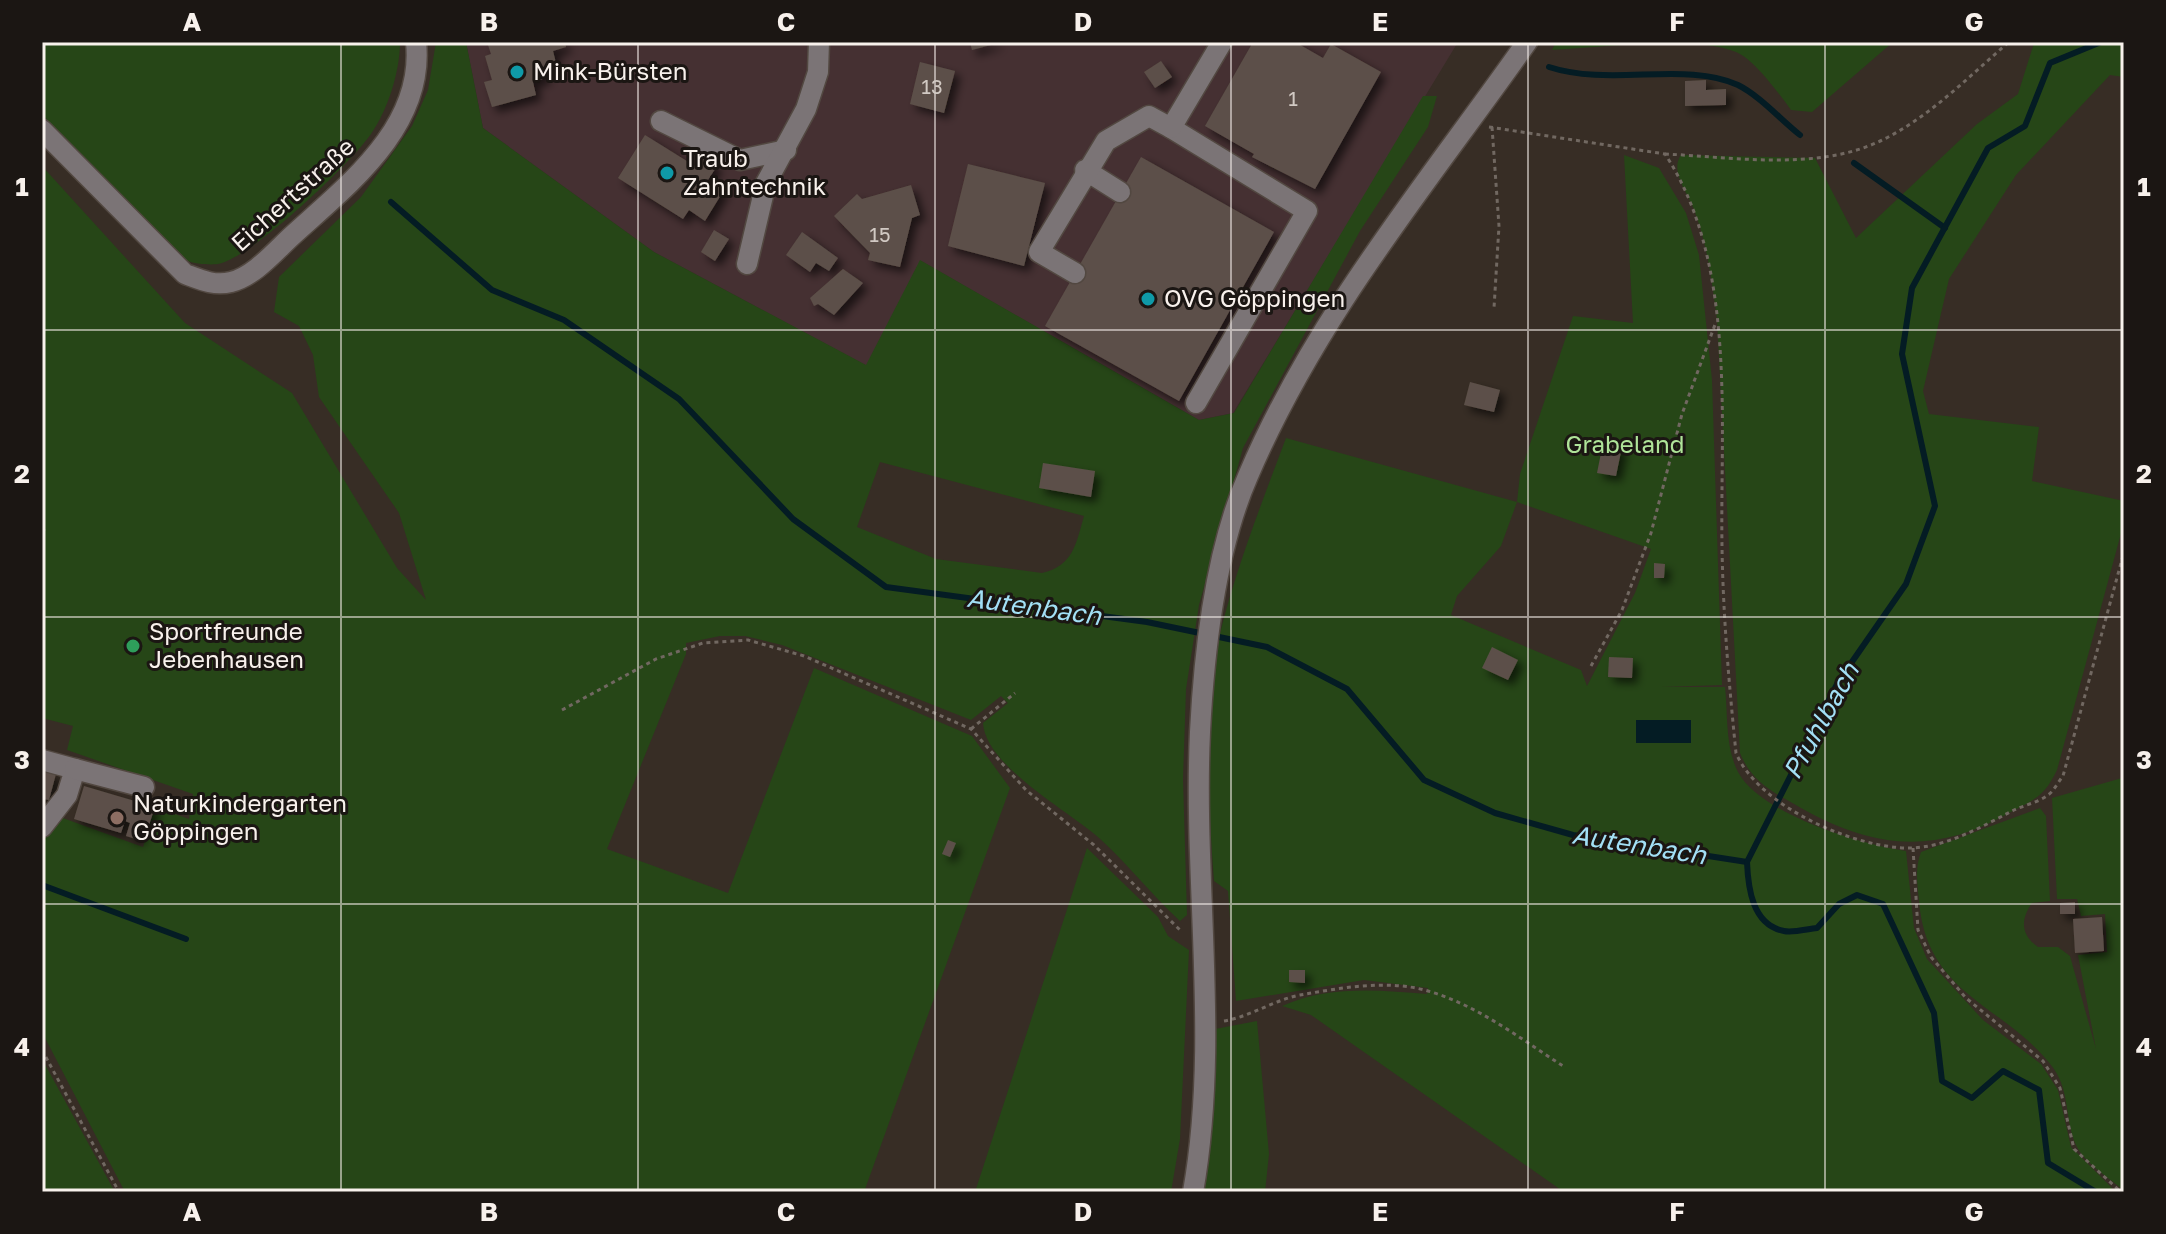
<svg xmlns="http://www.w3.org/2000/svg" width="2166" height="1234" font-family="'Golos Text',sans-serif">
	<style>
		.industrial { fill: #453032 }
		.green { fill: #264617; fill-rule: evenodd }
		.water { fill: #041c24 }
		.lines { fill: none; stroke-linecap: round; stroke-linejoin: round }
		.stream { stroke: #041c24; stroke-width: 6 }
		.building { fill: #5c5048; filter: url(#shadow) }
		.minor-casing { stroke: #524841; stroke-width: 23 }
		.path { stroke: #716861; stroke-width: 3; stroke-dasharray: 4 4; stroke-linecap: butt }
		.minor { stroke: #7b7476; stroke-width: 20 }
		.grid { fill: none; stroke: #f8f1ec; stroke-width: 2; stroke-opacity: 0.55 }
		.culture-dot { fill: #0f9aa8; stroke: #1b1613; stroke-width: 3 }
		.leisure-dot { fill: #2e9e5b; stroke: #1b1613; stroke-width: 3 }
		.education-dot { fill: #8d6e63; stroke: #1b1613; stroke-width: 3 }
		.labels { text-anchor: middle; stroke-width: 6; stroke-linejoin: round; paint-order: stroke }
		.number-label { font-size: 20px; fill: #d1c9c3 }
		.poi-label { font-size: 24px; fill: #f8f1ec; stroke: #1b1613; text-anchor: start }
		.street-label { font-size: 24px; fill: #f8f1ec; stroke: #1b1613 }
		.park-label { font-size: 24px; fill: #afe499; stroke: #1b1613 }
		.water-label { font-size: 26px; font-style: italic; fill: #a2dff5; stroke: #1b1613 }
		.neatline { fill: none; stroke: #f8f1ec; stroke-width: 3 }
		.grid-label { font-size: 26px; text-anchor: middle; font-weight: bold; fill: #f8f1ec }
	</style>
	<defs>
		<filter id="shadow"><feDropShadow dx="5.5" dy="5.5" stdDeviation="4" flood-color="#0009"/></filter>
	</defs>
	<rect width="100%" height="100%" fill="#372d25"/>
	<!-- industrial -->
	<path class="industrial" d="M466 42H1458L1233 413 1199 420 921 261 867 366 654 252 483 128Z"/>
	<!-- green -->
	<g class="green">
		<path d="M42 42H400C400 71 388 110 371 134 349 165 253 257 218 264 211 265 194 264 188 261 149 243 74 149 42 114Z"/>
		<path d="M436 42H466L483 128 654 252 866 365 920 260 1199 420 1234 413 1423 96H1437L1428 127 1360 231 1243 448 1199 605 1186 689 1183 779 1187 915 1180 921C1151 894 1127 863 1098 837 1068 811 985 765 983 723L1008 703 1001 696 971 720 782 645 745 636H720L686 643V654L607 849 728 893 814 668 972 736 1010 788 864 1192H125L42 1032V841L60 817 143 847 155 807 189 819 193 794 67 750 73 726 42 718V166L185 323 292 393 397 568 426 600 399 513 319 397 313 355 299 326 274 312 279 277 361 197 412 126 428 90ZM880 462 1084 516C1076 544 1073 566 1042 573L936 559 857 527Z"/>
		<path d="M1556 42H1893L1812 112 1791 110C1780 95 1754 59 1736 52 1693 35 1600 48 1552 50Z"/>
		<path d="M2124 42V77L2110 75 2016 175 1949 279 1923 391 1929 414 2039 427 2032 481 2124 501 2123 526 2057 770C2044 797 2035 799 2009 813 1935 855 1874 849 1801 808 1775 793 1752 783 1740 753L1717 319C1712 281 1707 242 1693 207 1686 191 1670 170 1681 155L1815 158 1856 238 1977 124 2018 94 2034 43Z"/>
		<path d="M1624 155 1659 168 1686 213 1699 255 1712 380 1722 685 1662 687H1725C1728 714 1725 747 1738 772 1760 814 1862 845 1906 851L1914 928 1927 959 1983 1020 2041 1064 2058 1090 2071 1147 2116 1192H1564L1311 1015 1282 1006C1328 985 1379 990 1427 994L1428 988 1364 980 1236 1001 1228 891 1214 881C1209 812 1202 709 1218 642 1234 573 1261 505 1286 438L1517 502 1520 474 1573 316 1633 323ZM1517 502 1651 549 1635 593 1587 686 1581 670 1451 615 1457 596 1501 546Z"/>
		<path d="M2124 772V1191C2110 1178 2084 1163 2076 1145 2065 1121 2070 1092 2054 1069 2006 1004 1926 997 1919 900 1917 883 1915 867 1921 852L2040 808 2046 816 2050 901 2032 903C2020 920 2021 935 2038 947H2058L2070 956 2096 1049 2078 955 2107 952 2105 914 2081 916 2077 899H2057L2052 798 2122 778Z"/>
		<path d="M1087 848 1158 917 1168 936 1189 950 1180 1139 1171 1192H975Z"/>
		<path d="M1257 1021 1269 1154 1265 1192H1204L1213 1115 1215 1029Z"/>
		<path d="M42 1059 115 1192H42Z"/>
	</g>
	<!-- water -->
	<rect class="water" x="1636" y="720" width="55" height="23"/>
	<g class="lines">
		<!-- stream -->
		<g class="stream">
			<path d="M1549 67C1610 87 1686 61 1738 85 1760 96 1781 120 1800 135"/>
			<path d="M1854 163 1945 228"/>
			<path d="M391 202 492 290 564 320 679 399 793 519 886 587 1147 622 1267 647 1347 689 1424 780 1495 813 1573 835 1747 862"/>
			<path d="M42 885 186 939"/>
			<path d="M2096 1192 2048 1163 2039 1090 2003 1071 1972 1098 1942 1081 1934 1013 1883 904 1857 895 1839 904 1817 928C1807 929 1793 933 1784 931 1752 925 1748 887 1747 862L1838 682 1906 584 1935 506 1902 354 1912 288 1988 148 2025 126 2050 63 2101 42"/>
		</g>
	</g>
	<!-- building -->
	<g class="building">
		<path d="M487 42H565L566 47 553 51 556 63 543 67 546 78 533 82 536 95 492 107 484 82 492 80 485 56 491 54Z"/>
		<path d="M970 42H998V43L972 50Z"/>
		<path d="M1253 42H1295L1323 58 1331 44 1381 72 1315 189 1252 157 1254 154 1205 126Z"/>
		<path d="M1161 61 1172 77 1155 88 1144 72Z"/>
		<path d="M920 62 955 71 944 113 910 104Z"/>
		<path d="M1706 80V90L1726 89V105L1685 106V81Z"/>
		<path d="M645 135 698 168 704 157 717 166 708 180 724 190 705 221 689 210 683 219 618 178Z"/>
		<path d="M1141 157 1274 232 1179 401 1045 326Z"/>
		<path d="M968 164 1045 183 1024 266 948 246Z"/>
		<path d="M911 185 920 215 912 218 900 267 868 260 870 253 834 216 857 194 862 199Z"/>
		<path d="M714 230 729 239 715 261 701 252Z"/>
		<path d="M802 232 838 258 829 271 816 263 810 272 786 255Z"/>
		<path d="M843 269 863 283 834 315 818 304 814 306 810 298Z"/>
		<path d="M1470 382 1500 390 1494 412 1464 405Z"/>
		<path d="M1603 443 1622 447 1616 476 1597 473Z"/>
		<path d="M1043 463 1095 471 1091 497 1039 488Z"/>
		<path d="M1654 563 1665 564 1664 578H1654Z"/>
		<path d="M1492 647 1518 660 1508 680 1482 668Z"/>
		<path d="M1609 657 1633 658 1632 678 1608 677Z"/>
		<path d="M42 771 56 774 49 800 42 799Z"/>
		<path d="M84 786 155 807 148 828 143 826 139 840 126 836 130 823 125 821 121 833 74 819Z"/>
		<path d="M948 840 956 843 950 857 942 854Z"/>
		<path d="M2075 902V914H2060V903Z"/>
		<path d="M2102 917 2104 951 2075 953 2073 919Z"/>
		<path d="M1289 970H1305V983L1289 982Z"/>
	</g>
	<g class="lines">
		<!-- minor casing -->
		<g class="minor-casing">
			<g id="minor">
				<path d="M661 121 740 160 786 150"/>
				<path d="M1171 128 1307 211 1196 403"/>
				<path d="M42 130 185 274C201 280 214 286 231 282 255 276 276 250 294 234 349 184 425 126 416 42"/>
				<path d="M1085 170 1120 192"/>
				<path d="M747 264 766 183 806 109 818 72 819 42"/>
				<path d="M1075 273 1039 252 1106 141 1149 116 1171 128 1222 42"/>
				<path d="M42 760 75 769 67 795 42 827"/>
				<path d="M75 769 144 787"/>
				<path d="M1193 1192C1220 1040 1193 885 1200 732 1204 652 1216 549 1248 476 1317 314 1427 184 1527 42"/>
			</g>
		</g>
		<!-- path -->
		<g class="path">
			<path d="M1489 127 1665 154C1737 263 1720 421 1722 546 1723 615 1729 684 1736 753 1758 806 1855 849 1911 848 1947 847 1983 826 2014 810 2025 805 2039 802 2048 795 2054 791 2058 782 2063 776L2124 552"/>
			<path d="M1492 127 1499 226 1494 308"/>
			<path d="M1665 154C1732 157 1815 171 1878 142 1928 119 1967 78 2009 42"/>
			<path d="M42 530 45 531"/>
			<path d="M1591 666 1622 610 1651 533 1682 414 1716 322"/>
			<path d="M562 710 656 659 703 643 748 640 804 656 971 729 1026 790 1094 845 1182 932"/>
			<path d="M971 729 1015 693"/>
			<path d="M1913 848 1918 930 1931 957 1966 998 2043 1061 2060 1088 2074 1149 2121 1192"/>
			<path d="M1224 1021C1252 1016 1274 1000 1300 995 1340 988 1388 979 1428 991 1477 1005 1521 1039 1563 1066"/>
			<path d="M42 1050 119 1192"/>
		</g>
		<!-- minor -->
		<use href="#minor" class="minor"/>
	</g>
	<!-- grid -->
	<path class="grid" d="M341 42V1192M638 42V1192M935 42V1192M1231 42V1192M1528 42V1192M1825 42V1192M42 330H2124M42 617H2124M42 904H2124"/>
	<!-- markers -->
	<g class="culture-dot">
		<circle cx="517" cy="72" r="8"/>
		<circle cx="667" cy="173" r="8"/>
		<circle cx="1148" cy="299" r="8"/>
	</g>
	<circle class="leisure-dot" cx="133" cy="646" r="8"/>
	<circle class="education-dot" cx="117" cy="818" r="8"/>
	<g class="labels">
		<!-- number labels -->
		<g class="number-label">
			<text x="932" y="94">13</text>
			<text x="1293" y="106">1</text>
			<text x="880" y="242">15</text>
		</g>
		<!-- poi labels -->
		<g class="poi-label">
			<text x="533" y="80">Mink-Bürsten</text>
			<text x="683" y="167">Traub<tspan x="683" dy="28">Zahntechnik</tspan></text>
			<text x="1164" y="307">OVG Göppingen</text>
			<text x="149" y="640">Sportfreunde<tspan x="149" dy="28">Jebenhausen</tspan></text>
			<text x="133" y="812">Naturkindergarten<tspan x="133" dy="28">Göppingen</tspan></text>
		</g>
		<!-- street labels -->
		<g class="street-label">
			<text transform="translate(293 195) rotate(-42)" y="8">Eichertstraße</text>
		</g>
		<!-- park labels -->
		<g class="park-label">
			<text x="1625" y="453">Grabeland</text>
		</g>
		<!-- water labels -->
		<g class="water-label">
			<text transform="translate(1034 607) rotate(8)" y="9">Autenbach</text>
			<text transform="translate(1821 721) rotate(-61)" y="9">Pfuhlbach</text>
			<text transform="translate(1639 845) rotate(9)" y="9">Autenbach</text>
		</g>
	</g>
	<!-- border -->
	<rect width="2166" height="1234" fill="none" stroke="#1b1613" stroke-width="88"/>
	<rect x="44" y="44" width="2078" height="1146" class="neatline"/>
	<g class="grid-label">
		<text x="192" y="31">A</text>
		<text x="489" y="31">B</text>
		<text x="786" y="31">C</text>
		<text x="1083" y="31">D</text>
		<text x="1380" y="31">E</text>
		<text x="1677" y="31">F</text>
		<text x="1974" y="31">G</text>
		<text x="22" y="196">1</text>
		<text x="2144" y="196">1</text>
		<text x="22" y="483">2</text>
		<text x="2144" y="483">2</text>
		<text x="22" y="769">3</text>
		<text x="2144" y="769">3</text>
		<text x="22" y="1056">4</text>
		<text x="2144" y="1056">4</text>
		<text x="192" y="1221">A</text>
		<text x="489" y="1221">B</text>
		<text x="786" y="1221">C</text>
		<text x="1083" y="1221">D</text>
		<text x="1380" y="1221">E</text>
		<text x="1677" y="1221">F</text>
		<text x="1974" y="1221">G</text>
	</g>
</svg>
